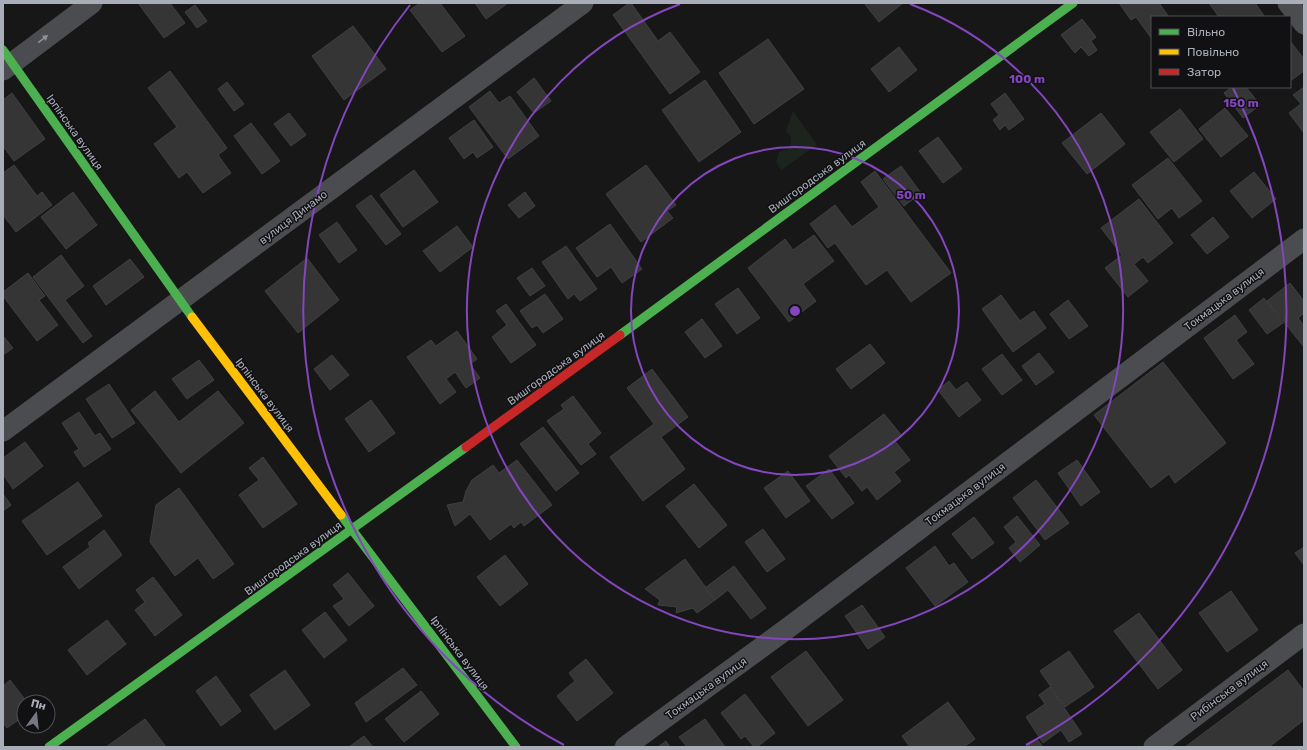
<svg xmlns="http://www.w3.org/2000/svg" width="1307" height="750" font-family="Rubik,sans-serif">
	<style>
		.green { fill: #1d241e }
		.building { fill: #353536; stroke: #3f4043 }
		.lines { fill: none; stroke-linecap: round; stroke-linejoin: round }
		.street { stroke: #4b4c50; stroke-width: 21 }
		.fast { stroke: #4caf50; stroke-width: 9 }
		.slow { stroke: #ffc107; stroke-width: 9 }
		.jam { stroke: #c62828; stroke-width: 9 }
		.oneway { fill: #8c9099 }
		.ring { fill: none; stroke: #8446be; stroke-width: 2 }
		.labels { text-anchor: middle; stroke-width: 3; stroke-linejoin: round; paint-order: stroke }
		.street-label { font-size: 11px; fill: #a8adb8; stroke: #111113 }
		.centre { fill: #8446be; stroke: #111113; stroke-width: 2 }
		.ring-label { font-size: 12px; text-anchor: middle; font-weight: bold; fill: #8446be; stroke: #111113; stroke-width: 3; stroke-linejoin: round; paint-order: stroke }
	</style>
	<rect width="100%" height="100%" fill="#171717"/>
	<!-- green -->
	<path class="green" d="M793 111 817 145 781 170 776 162 779 152 789 149C792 142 792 136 786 131Z"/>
	<!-- building -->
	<g class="building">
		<path d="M138 3H170L185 23 164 38Z"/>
		<path d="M420 3H440L465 36 442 52 410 10Z"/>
		<path d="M475 3H508L486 19Z"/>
		<path d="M629 3H631L658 41 670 32 700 72 670 94 613 15Z"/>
		<path d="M864 3H903L879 22Z"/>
		<path d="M1119 3H1159L1169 17H1152V39L1136 17 1131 20Z"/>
		<path d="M1209 3H1255L1265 17H1219Z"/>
		<path d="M195 5 207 21 197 28 185 12Z"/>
		<path d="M1082 19 1096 37 1091 41 1097 50 1089 56 1081 47 1075 53 1061 35Z"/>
		<path d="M353 26 386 69 344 100 312 56Z"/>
		<path d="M768 39 804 89 754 124 719 73Z"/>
		<path d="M1290 41 1304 59V71L1290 81Z"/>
		<path d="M899 47 917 70 889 92 871 69Z"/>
		<path d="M170 71 227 148 218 155 231 173 203 193 187 172 179 178 154 144 177 127 148 88Z"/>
		<path d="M534 78 551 101 534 113 517 92Z"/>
		<path d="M705 80 741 132 699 162 662 110Z"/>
		<path d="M227 82 244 104 234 111 218 89Z"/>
		<path d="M1232 87H1246L1260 105 1243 118 1224 93Z"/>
		<path d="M1304 87V133L1289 113 1301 104 1293 95Z"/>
		<path d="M490 91 499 103 510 96 539 136 508 159 469 107Z"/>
		<path d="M12 93 45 139 14 161 3 146V100Z"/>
		<path d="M1005 93 1024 119 1009 130 1005 125 1000 130 993 120 999 115 991 104Z"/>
		<path d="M1225 108 1248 136 1221 157 1199 129Z"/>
		<path d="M1180 109 1203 139 1174 162 1150 132Z"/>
		<path d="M289 113 306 135 291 146 274 124Z"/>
		<path d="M1101 113 1125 144 1087 174 1062 143Z"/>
		<path d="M474 120 493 147 477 158 473 152 464 159 449 138Z"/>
		<path d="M251 123 280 161 262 174 234 136Z"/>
		<path d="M938 137 962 169 943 183 919 151Z"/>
		<path d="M1168 158 1202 201 1179 218 1172 208 1158 219 1132 185Z"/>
		<path d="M14 165 37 196 42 192 52 205 16 232 3 215V173Z"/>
		<path d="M646 165 676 205 667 211 673 218 641 242 606 194Z"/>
		<path d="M901 166 921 193 904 206 883 179Z"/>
		<path d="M414 170 438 202 403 227 380 195Z"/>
		<path d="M875 171 951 273 911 302 887 270 866 285 835 243 828 248 810 224 835 205 852 227 879 207 861 182Z"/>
		<path d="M1254 172 1276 199 1252 218 1230 191Z"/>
		<path d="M73 192 97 225 66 249 41 217Z"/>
		<path d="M525 192 535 206 519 218 508 205Z"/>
		<path d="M371 195 401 234 386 245 356 206Z"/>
		<path d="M1139 199 1173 243 1148 263 1143 257 1134 264 1148 281 1128 297 1105 268 1122 255 1101 228Z"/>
		<path d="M1213 217 1229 237 1207 254 1191 235Z"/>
		<path d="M337 222 357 250 339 263 319 235Z"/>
		<path d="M610 224 642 269 622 283 611 267 597 277 576 248Z"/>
		<path d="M457 226 473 247 440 272 423 251Z"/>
		<path d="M814 235 834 261 803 284 816 301 789 322 748 268 785 239 793 250Z"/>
		<path d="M566 246 597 289 580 301 574 294 568 299 542 262Z"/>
		<path d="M61 255 84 286 65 300 92 336 83 343 33 277Z"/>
		<path d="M307 258 339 300 298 333 265 291Z"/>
		<path d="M130 259 144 277 106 305 93 286Z"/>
		<path d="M532 268 545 286 530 296 517 278Z"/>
		<path d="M28 273 45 296 39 300 58 325 37 341 3 296V292Z"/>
		<path d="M1290 283 1304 301V313L1298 318 1304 326V347L1267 301Z"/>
		<path d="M738 288 760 318 737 334 715 304Z"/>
		<path d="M545 294 563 319 543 333 537 325 532 328 520 311Z"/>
		<path d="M1001 295 1020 321 1034 311 1046 328 1013 352 982 309Z"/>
		<path d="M1264 298 1283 323 1267 334 1249 310Z"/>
		<path d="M1068 300 1088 326 1069 339 1050 314Z"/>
		<path d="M506 304 536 345 511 363 492 337 507 325 496 311Z"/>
		<path d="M1235 315 1247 332 1236 340 1254 364 1233 379 1204 338Z"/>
		<path d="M702 319 722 346 705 358 685 332Z"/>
		<path d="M457 331 477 359 470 364 480 378 466 388 455 372 446 379 456 392 440 404 407 357 431 340 436 346Z"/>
		<path d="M4 337 13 348 3 355V338Z"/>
		<path d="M870 344 885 363 851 389 836 369Z"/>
		<path d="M1039 353 1054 372 1036 385 1022 366Z"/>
		<path d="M1002 354 1022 380 1002 395 982 369Z"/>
		<path d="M332 355 349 375 330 390 314 369Z"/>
		<path d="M199 360 214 380 187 399 172 379Z"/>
		<path d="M1163 362 1226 443 1175 483 1169 474 1151 488 1094 415Z"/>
		<path d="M652 369 688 417 661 437 685 469 643 501 610 457 654 424 627 388Z"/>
		<path d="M949 381 956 390 967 382 981 400 959 417 938 390Z"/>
		<path d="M109 384 135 423 112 438 86 399Z"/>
		<path d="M155 391 179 422 218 391 244 423 181 473 131 410Z"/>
		<path d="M573 396 601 433 588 444 596 454 581 465 547 421 564 409 561 405Z"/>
		<path d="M371 400 395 433 369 452 345 419Z"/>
		<path d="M79 412 95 436 100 433 111 449 84 467 74 452 79 449 62 423Z"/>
		<path d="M884 414 902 436 895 441 910 460 894 472 901 481 877 500 867 487 862 491 849 475 846 478 829 456Z"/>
		<path d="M543 427 579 473 556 491 520 444Z"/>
		<path d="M25 442 43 466 13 489 3 474V458Z"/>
		<path d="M263 457 297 504 263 528 239 495 259 480 249 468Z"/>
		<path d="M517 460 552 505 524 526 521 522 514 528 511 524 490 540 470 514 455 526 447 505 463 502 466 491 472 480 493 465 499 473Z"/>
		<path d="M1077 460 1100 492 1081 506 1058 473Z"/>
		<path d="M829 469 854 503 832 519 806 486Z"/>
		<path d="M788 471 810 501 786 518 764 488Z"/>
		<path d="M1036 480 1069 523 1045 540 1013 498Z"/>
		<path d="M78 482 102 516 47 555 22 521Z"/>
		<path d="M694 484 727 525 699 548 666 506Z"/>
		<path d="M179 488 234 564 213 579 198 558 175 576 150 542 156 505Z"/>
		<path d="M3 494 11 505 3 511Z"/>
		<path d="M1017 516 1040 545 1020 562 1009 548 1016 542 1004 527Z"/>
		<path d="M974 517 994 543 972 559 952 534Z"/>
		<path d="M763 529 785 559 767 572 745 542Z"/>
		<path d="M104 530 122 555 79 589 63 567 90 547 88 543Z"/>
		<path d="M935 546 949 566 954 563 968 582 935 606 906 568Z"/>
		<path d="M1304 547V565L1295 553Z"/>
		<path d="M505 555 528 584 500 606 477 577Z"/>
		<path d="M685 559 715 600 697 613 693 608 676 613 677 607 658 605 660 600 645 589Z"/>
		<path d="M734 566 766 608 751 619 728 590 715 600 705 588Z"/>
		<path d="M348 573 374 606 349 626 333 606 344 599 333 585Z"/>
		<path d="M153 577 182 615 155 636 135 610 145 602 136 590Z"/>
		<path d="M1231 591 1258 630 1227 652 1199 613Z"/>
		<path d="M862 605 885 637 868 649 845 616Z"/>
		<path d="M325 612 347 640 324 658 302 630Z"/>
		<path d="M1139 613 1182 670 1158 689 1114 631Z"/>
		<path d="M107 620 126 644 87 675 68 650Z"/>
		<path d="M806 651 843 700 808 726 771 677Z"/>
		<path d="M1069 651 1094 687 1065 707 1040 671Z"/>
		<path d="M586 659 613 693 577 721 557 696 575 681 569 673Z"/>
		<path d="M403 668 417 685 366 722 355 703Z"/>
		<path d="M285 670 310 705 275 730 250 695Z"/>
		<path d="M1288 670 1304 691V720L1269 747H1185Z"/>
		<path d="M216 676 241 711 221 726 196 691Z"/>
		<path d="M10 680 27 702H24V716L7 728 3 723V686Z"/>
		<path d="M1050 687 1082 734 1069 742 1061 730 1043 743 1026 717 1045 704 1039 695Z"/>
		<path d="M421 691 439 714 404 742 385 719Z"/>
		<path d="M745 694 775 733 757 747H754L745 736 741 739 721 713Z"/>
		<path d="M948 702 975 739 964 747H910L902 736Z"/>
		<path d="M145 719 166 747H106Z"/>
		<path d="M705 719 725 747H687L679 737Z"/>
		<path d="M364 736 373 747H349Z"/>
		<path d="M1037 739 1043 747H1026Z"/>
		<path d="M666 741 670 747H658Z"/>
	</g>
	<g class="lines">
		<!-- street -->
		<g class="street">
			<path d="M1288 3 1304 24"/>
			<path d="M3 70 92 3"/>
			<path d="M3 431 583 3"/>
			<path d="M625 747 792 625 1304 239"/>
			<path d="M1154 747 1304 634"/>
		</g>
		<!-- fast -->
		<g class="fast">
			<path d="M3 50 192 317"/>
			<path d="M620 335 1073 3"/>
			<path d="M341 515 516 747"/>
			<path d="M49 747 466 447"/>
		</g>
		<!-- slow -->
		<path class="slow" d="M192 317 341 515"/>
		<!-- jam -->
		<path class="jam" d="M466 447 620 335"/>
	</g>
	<!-- one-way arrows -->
	<defs><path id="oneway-solid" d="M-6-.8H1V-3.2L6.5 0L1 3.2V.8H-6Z"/></defs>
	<use class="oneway" href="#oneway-solid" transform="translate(43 39) rotate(-37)"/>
	<!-- distance rings -->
	<g class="ring">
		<circle cx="795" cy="311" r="164"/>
		<path d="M910 4A328 328 0 1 1 680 4"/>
		<path d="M564 745A492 492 0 0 1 410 5M1233 88A492 492 0 0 1 1026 745"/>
	</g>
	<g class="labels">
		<!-- street labels -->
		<g class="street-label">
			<text transform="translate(75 132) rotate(55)" y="4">Ірпінська вулиця</text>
			<text transform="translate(817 176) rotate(-36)" y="4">Вишгородська вулиця</text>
			<text transform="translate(293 217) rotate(-37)" y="4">вулиця Динамо</text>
			<text transform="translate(1224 299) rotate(-37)" y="4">Токмацька вулиця</text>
			<text transform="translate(556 368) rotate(-36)" y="4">Вишгородська вулиця</text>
			<text transform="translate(265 395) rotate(53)" y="4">Ірпінська вулиця</text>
			<text transform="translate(965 494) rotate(-37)" y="4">Токмацька вулиця</text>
			<text transform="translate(293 558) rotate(-36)" y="4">Вишгородська вулиця</text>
			<text transform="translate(460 653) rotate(53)" y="4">Ірпінська вулиця</text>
			<text transform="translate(706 688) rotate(-36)" y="4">Токмацька вулиця</text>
			<text transform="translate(1229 690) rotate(-37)" y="4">Рибінська вулиця</text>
		</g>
	</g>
	<circle cx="795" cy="311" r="6" class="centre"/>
	<g class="ring-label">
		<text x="1027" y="83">100 m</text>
		<text x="1241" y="107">150 m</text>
		<text x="911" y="199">50 m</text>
	</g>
	<!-- border -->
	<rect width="1307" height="750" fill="none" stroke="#a8adb8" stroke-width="8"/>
	<!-- legend -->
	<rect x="1151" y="16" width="140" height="72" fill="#111113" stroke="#4d4f55"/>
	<rect x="1159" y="29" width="20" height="6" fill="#4caf50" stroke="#4d4f55"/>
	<text x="1187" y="36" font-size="12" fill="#a8adb8">Вільно</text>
	<rect x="1159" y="49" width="20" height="6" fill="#ffc107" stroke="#4d4f55"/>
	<text x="1187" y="56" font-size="12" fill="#a8adb8">Повільно</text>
	<rect x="1159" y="69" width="20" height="6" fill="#c62828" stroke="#4d4f55"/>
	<text x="1187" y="76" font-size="12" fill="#a8adb8">Затор</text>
	<!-- north arrow -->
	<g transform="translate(36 714) rotate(15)"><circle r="19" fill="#111113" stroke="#4d4f55"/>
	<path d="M0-3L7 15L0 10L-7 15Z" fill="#757880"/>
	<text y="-6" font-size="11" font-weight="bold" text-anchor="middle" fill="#a8adb8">Пн</text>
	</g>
</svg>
